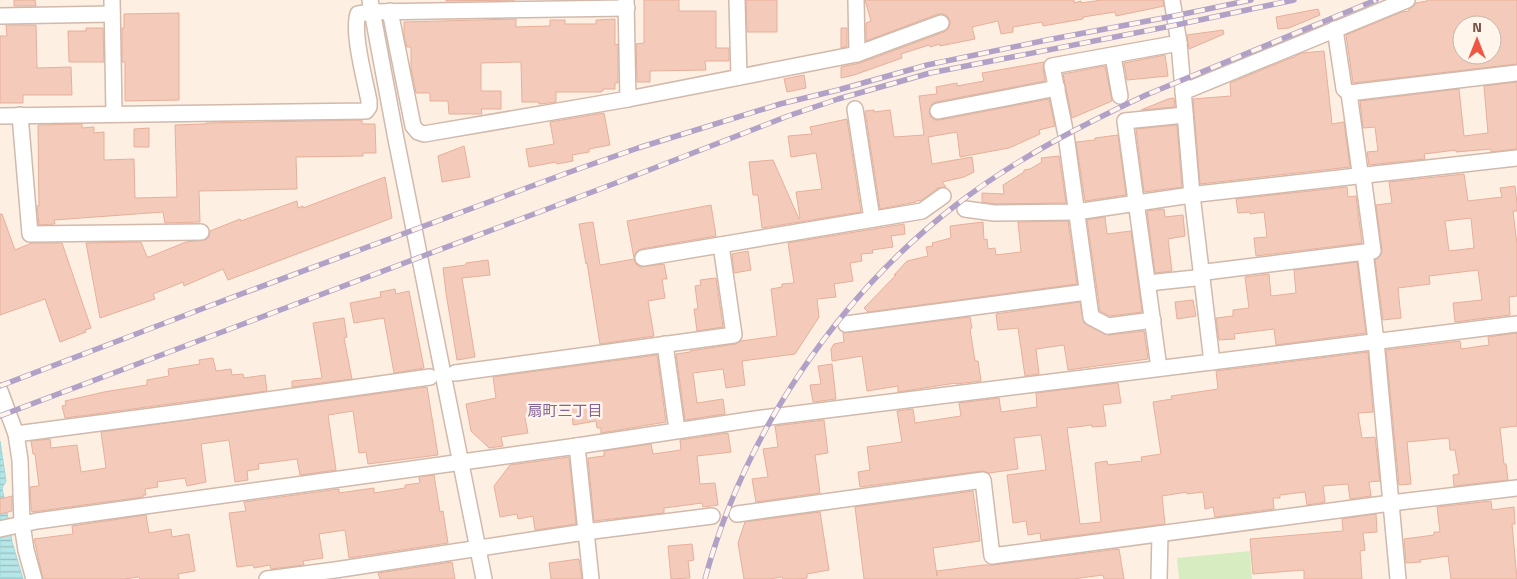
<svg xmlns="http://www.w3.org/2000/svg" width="1517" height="579" font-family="'Titillium Web','Noto Sans JP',sans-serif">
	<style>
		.pitch { fill: #d7ecc1 }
		.water { fill: url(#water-rules); stroke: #9dd7da }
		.building { fill: #f4cbba; stroke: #e7af99; fill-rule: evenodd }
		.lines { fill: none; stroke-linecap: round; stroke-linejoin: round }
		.minor-casing { stroke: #d1b9ac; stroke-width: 18 }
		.minor { stroke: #fff; stroke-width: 15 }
		.rail-casing { stroke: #b2a1c7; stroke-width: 5.5 }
		.rail { stroke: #fff5eb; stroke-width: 4; stroke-dasharray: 11; stroke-linecap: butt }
		.labels { text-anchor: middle; stroke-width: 5; stroke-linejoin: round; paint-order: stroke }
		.neighbourhood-label { font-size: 15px; fill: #82639b; stroke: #fff5eb }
	</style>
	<defs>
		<pattern id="water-rules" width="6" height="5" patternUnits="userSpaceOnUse" patternTransform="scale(1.25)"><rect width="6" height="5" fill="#b7e6e8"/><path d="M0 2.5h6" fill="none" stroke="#9abdbe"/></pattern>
	</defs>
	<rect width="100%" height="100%" fill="#fdf0e3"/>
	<!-- pitch -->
	<path class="pitch" d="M1250 551 1252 579H1179L1177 558Z"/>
	<!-- water -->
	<g class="water">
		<path d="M0 441 6 481 2 488 4 498 0 499Z"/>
		<path d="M0 508 7 512 12 542 23 579H0Z"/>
	</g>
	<!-- building -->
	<g class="building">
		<path d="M14 0H35L36 6H14Z"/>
		<path d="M446 0H515L446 1Z"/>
		<path d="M644 0H679V11H716V48H729V61H705L706 70 650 71V82H637L636 44 644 43Z"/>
		<path d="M746 0H777V32H747Z"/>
		<path d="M865 0H1074V3L1081 1V3L1102 0H1163L1164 6 1116 16 1115 12 1083 17V19L1043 26 1042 22 1013 27V32L1001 34 998 21 972 27 975 39 940 46V44L930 47 929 45 901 54 902 58 854 75 841 78V67L860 63 944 32 948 29 950 25V20L947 16 943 14H938L866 41V23L871 21Z"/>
		<path d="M1427 0H1517V64L1353 83 1346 35 1402 12 1409 11V9L1414 6 1416 3 1427 1ZM1492 22V55H1462V25Z"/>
		<path d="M1318 9 1320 15 1289 28 1278 29 1276 17Z"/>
		<path d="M179 13V100L125 101V62H122V28H124V14Z"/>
		<path d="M516 19V27L550 26V20H565V24H596V20L615 19V45L618 44V83H615V89H603V91H601V92H556V102L540 104H539V102H522L521 62 481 63V91H501V109H481L482 114H449L448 101H430V93H416L411 68V47H407L404 36V22Z"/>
		<path d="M6 25H36L37 68 71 67 72 95H23V103H0V36H7Z"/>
		<path d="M86 28H103L104 62H69L68 31H86Z"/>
		<path d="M841 28H847V46L841 48Z"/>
		<path d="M1223 30 1224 34 1189 49 1187 35Z"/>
		<path d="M1324 51 1332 124 1344 122 1350 167 1200 184 1193 99 1231 96 1230 83 1291 58 1295 57V56L1302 53Z"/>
		<path d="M1165 55 1168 76 1127 80 1124 63Z"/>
		<path d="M1044 62 1043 68 1045 81 936 102 932 104 929 112 931 117 935 120H940L1049 99 1055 126 1039 130 1040 134 1009 148 960 157 957 132 928 137 932 164 972 157 974 172 964 177 942 182 946 187 938 188 922 200 916 201V202L880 209 865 111 874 110V112L890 110 894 137 924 135 919 96 937 94 936 87 957 83V86L984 81 982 73Z"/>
		<path d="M1105 66 1112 101 1072 118 1063 74Z"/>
		<path d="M804 75 806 88 787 92 784 79Z"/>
		<path d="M1517 82V149L1491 152V149L1456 152V150L1424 154 1425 159 1369 165 1367 152 1378 151 1375 127 1363 128 1360 101 1459 89 1464 136 1488 133 1484 86Z"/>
		<path d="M1174 98 1175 107 1141 110 1168 99Z"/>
		<path d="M604 113 610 145 589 149V152L572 155 573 161 557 164 556 162 529 167 526 149 554 144 550 122Z"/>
		<path d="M847 119 861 212 762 228 758 195H753L749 162 773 160 799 219 800 218 796 192 822 189 816 153 791 157 788 136 812 134 810 127Z"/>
		<path d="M362 120V124H375L376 153H363V156L296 157 297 189 199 191 200 222 165 223 163 212 54 220 55 224 39 225 37 206H39L38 125 82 124V128L94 127V133L104 132V160L134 159 135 198 177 197 175 125 206 124V123Z"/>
		<path d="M1177 125 1182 187 1144 192 1136 129Z"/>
		<path d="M149 128V147H134V129Z"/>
		<path d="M1118 135 1126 195 1085 201 1076 142 1095 140V138Z"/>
		<path d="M464 146 470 177 442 182 438 156Z"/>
		<path d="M1059 156 1066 203 995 204 982 202V193L1004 194 1003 185 1024 172V170L1030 169 1042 162 1041 158Z"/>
		<path d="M1464 174 1468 201 1502 197 1500 188 1515 186 1517 204V211H1513L1517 244V296L1509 297 1510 315 1455 322 1453 303 1482 300 1478 270 1429 276 1430 284 1398 288 1401 318 1383 320 1375 260 1381 255 1382 250 1376 205 1392 203 1389 182ZM1471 218 1474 248 1449 251 1445 221Z"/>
		<path d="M385 177 392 218 228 280 223 269 184 286 183 282 153 294 155 299 100 318 86 243 141 242 147 257H149L186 242 205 240 209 237 210 231 240 219 241 221 297 201 298 208 303 206V208Z"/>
		<path d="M1347 187 1348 197 1356 196 1362 243 1256 256 1254 238 1267 237 1264 212 1250 214V212L1238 213 1236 199Z"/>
		<path d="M711 205 716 236 641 249 637 251 634 258 627 221Z"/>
		<path d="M1164 209 1165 217 1183 215 1185 236 1168 239 1172 271 1155 273 1147 211Z"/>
		<path d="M0 214H2L15 250 32 243H62L91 328 85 330 86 332 60 342 45 299 0 315Z"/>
		<path d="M1105 217 1107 234 1131 231 1142 312 1110 316 1100 311 1087 220Z"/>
		<path d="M1068 221 1077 284 868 312 864 308 896 275H894L907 261 928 256 926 247 933 246 932 243 951 238 950 226 983 222 984 240 987 239 988 249 995 248 996 255 1021 252 1018 222Z"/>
		<path d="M593 222 600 265 634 259 636 264 640 267 664 264 667 279H662L665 298 648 301 654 336 600 344 587 263 586 264 579 224Z"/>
		<path d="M904 224 905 234 891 236 893 247 872 250 873 253 861 254 862 261 850 263 853 281 834 284 836 297 817 299 819 317 795 354 742 361 745 385 726 388 723 369 693 373 697 403 723 399 725 414 685 420 676 354 690 352V351L735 344 741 341 777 336 771 289 782 287V284L794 283 788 243Z"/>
		<path d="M748 251 751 270 734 273 732 254Z"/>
		<path d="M488 260 490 275 462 278 475 357 457 360 446 293 443 268 466 265V263Z"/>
		<path d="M1357 262 1366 333 1276 345 1274 329 1234 334 1235 339 1219 340 1216 318 1233 316V310L1249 308 1245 277 1269 274 1271 296 1296 293 1294 270Z"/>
		<path d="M716 278 723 327 697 331 694 309H698L695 286 701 285 700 280Z"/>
		<path d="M395 289 396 294 409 291 424 368 394 373 384 318 354 323 350 303 381 297 380 292Z"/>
		<path d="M1193 300 1196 316 1177 319 1175 302Z"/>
		<path d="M1080 302 1084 323 1104 334 1109 335 1144 331 1148 359 1068 370 1064 345 1036 349 1039 374 1025 376 1018 328 998 330 996 314Z"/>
		<path d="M970 317 972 328 970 329 975 361H978L981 381 956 384V383L898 392V386L867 391 862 356 832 361 831 349 834 344 844 342 843 333Z"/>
		<path d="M344 318 347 337 344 338 352 379 292 387V381L322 378 313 323Z"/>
		<path d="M1517 333V426L1500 428 1504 464H1506L1508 480 1454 486 1453 475 1459 474 1455 450H1450L1449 438 1407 442 1411 484 1399 485 1386 350 1460 341 1461 349 1489 345 1488 337Z"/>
		<path d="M1368 352 1373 412 1358 413 1362 438 1375 437 1380 481 1369 482 1371 496 1350 499 1348 484 1323 486 1325 502 1307 505 1305 492 1280 495V498H1273L1274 509 1215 517 1213 507 1205 509 1203 492 1187 494V492L1162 496 1165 524 1041 540 1040 533 1028 535 1026 521 1013 523 1007 475 1046 470 1041 435 1014 438 1018 469 989 473 982 471 860 487 858 472 870 470 867 447 902 442 897 411 913 409 915 423 961 416 959 403 999 398 1001 412 1037 407 1036 393 1118 383 1121 403 1103 405 1106 426 1092 427V425L1067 428 1080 524 1101 522 1095 463 1107 461 1108 465 1142 461 1141 457 1161 454 1153 402 1172 399 1171 396 1218 389 1216 371Z"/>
		<path d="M657 355 666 422 601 433V428H597L596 421 573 425 572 415 551 418V414L525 418 528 433 501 437 503 446 489 448 471 431 466 404 496 398 493 377Z"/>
		<path d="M213 358 216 371 231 369 232 375 243 374 244 378 265 375 267 391 65 418 62 406 66 405 65 401 104 392 147 385V380L169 376 168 369 200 364 199 360Z"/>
		<path d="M832 364 836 399 813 402 810 385 821 384 818 366Z"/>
		<path d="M427 387 438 455 368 464 366 452 359 453 353 411 328 415 336 470 300 475 297 459 258 464 259 469 247 471 248 480 235 482 229 440 201 444 206 482 187 486 185 478 157 482 158 487 145 489 146 495H143V497L32 512 31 507 30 487 39 486 35 454H33L31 441 50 439 51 448 77 445 81 472 106 468 101 432Z"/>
		<path d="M824 420 828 453 815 455 820 493 756 502 752 479 768 477 763 449 778 447 775 426Z"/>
		<path d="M728 433 731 452 697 456 700 484 715 483 718 505 703 507 702 503 664 508V513L594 521 588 458 604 456V451L651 444 653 454 681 450 680 440Z"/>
		<path d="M569 457 576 524 535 530 533 516 518 519 517 514 500 517 494 486 510 465Z"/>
		<path d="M434 475 440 512 443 511 448 543 349 558 345 530 319 534 323 558 303 561 304 565 271 569 270 565 254 568 253 565 237 567 229 513 246 511 244 502 339 489V493L374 488V493L405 488V485L420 483 419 477Z"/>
		<path d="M973 491 980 541 933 548 937 576V571L983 565H993L1119 549 1124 579H1104L1103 575 1073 579H864L855 507Z"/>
		<path d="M12 496V511L0 514V499Z"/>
		<path d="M1491 501 1492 510 1514 507 1515 524H1512L1517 579H1451L1448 556 1420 560 1421 562 1406 563 1404 539 1434 535V532H1440L1437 507Z"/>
		<path d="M820 512 829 570 807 574V578L798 579H783L782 577 769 579H744L738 543 745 522Z"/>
		<path d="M1376 514 1377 532 1363 533 1365 550 1360 551 1362 579H1304V570L1253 574 1250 539 1343 531 1342 519Z"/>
		<path d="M146 515 149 533 171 529 172 537 189 534 195 571 178 574 179 579H140L139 577 124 579H43L34 539 73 534 72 526Z"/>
		<path d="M692 544 694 560 688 561 690 578 671 579 668 546Z"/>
		<path d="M579 559 582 579H551L549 563Z"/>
		<path d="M452 562 455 579H380L378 573Z"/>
	</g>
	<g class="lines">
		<!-- minor casing -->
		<g class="minor-casing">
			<g id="minor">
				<path d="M112 0 114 114"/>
				<path d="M370 0 396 139 484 579"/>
				<path d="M626 0 628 99"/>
				<path d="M737 0 739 77"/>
				<path d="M856 0 857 54"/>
				<path d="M1172 0 1179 43 1192 195 1212 362"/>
				<path d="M390 11 413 126 418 132 424 134 628 99 857 54 941 23"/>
				<path d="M0 16 112 14"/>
				<path d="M1335 29 1344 89 1349 93"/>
				<path d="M1113 56 1120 96"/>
				<path d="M1183 92 1407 0"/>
				<path d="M855 109 872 219"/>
				<path d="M938 111 1057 88"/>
				<path d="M20 115 30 234 201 232"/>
				<path d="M0 116 366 111 369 107V101C365 80 352 33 358 14L372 12 627 8"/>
				<path d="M965 209 994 213 1076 212 1198 194 1517 158"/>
				<path d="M1365 252 1376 341 1398 579"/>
				<path d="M643 258 922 211 943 196"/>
				<path d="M1148 283 1195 278 1206 272 1373 251 1363 176 1360 172 1349 93 1517 73"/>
				<path d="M1153 320 1108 326 1091 317 1066 135 1052 66 1179 43"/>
				<path d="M846 324 1087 292"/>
				<path d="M665 344 677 430"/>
				<path d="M1159 368 1125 121 1185 115"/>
				<path d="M455 373 734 335 721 245"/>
				<path d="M0 391 16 434 20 460 22 524 26 550 34 579"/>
				<path d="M16 434 183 412 430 377"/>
				<path d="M577 446 591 579"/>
				<path d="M737 514 983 480 992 556 1391 503 1517 488"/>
				<path d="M0 529 37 521 577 446 762 418 1517 324"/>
				<path d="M267 579 335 570 585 532 712 516"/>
				<path d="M1159 579 1160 534"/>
			</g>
		</g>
		<!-- minor -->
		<use href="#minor" class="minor"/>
		<!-- rail casing -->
		<g class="rail-casing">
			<g id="rail">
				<path d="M0 386 233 297 567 173 638 148 780 104 838 90 927 65 1047 40 1174 16 1251 0"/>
				<path d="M0 416 608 186 788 116 838 99 930 73 1176 25 1294 0"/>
				<path d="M705 579C744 434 838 296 956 205 1014 160 1080 126 1146 95L1376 0"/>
			</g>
		</g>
		<!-- rail -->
		<use href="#rail" class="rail"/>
	</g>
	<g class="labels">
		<!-- neighbourhood labels -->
		<g class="neighbourhood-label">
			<text x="565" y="416">扇町三丁目</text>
		</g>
	</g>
	<!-- north arrow -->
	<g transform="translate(1477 40)"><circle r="24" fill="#fff5eb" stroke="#c9b5aa"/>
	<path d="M0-4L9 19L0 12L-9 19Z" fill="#ed5743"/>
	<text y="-8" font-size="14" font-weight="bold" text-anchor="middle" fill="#775448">N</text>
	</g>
</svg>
